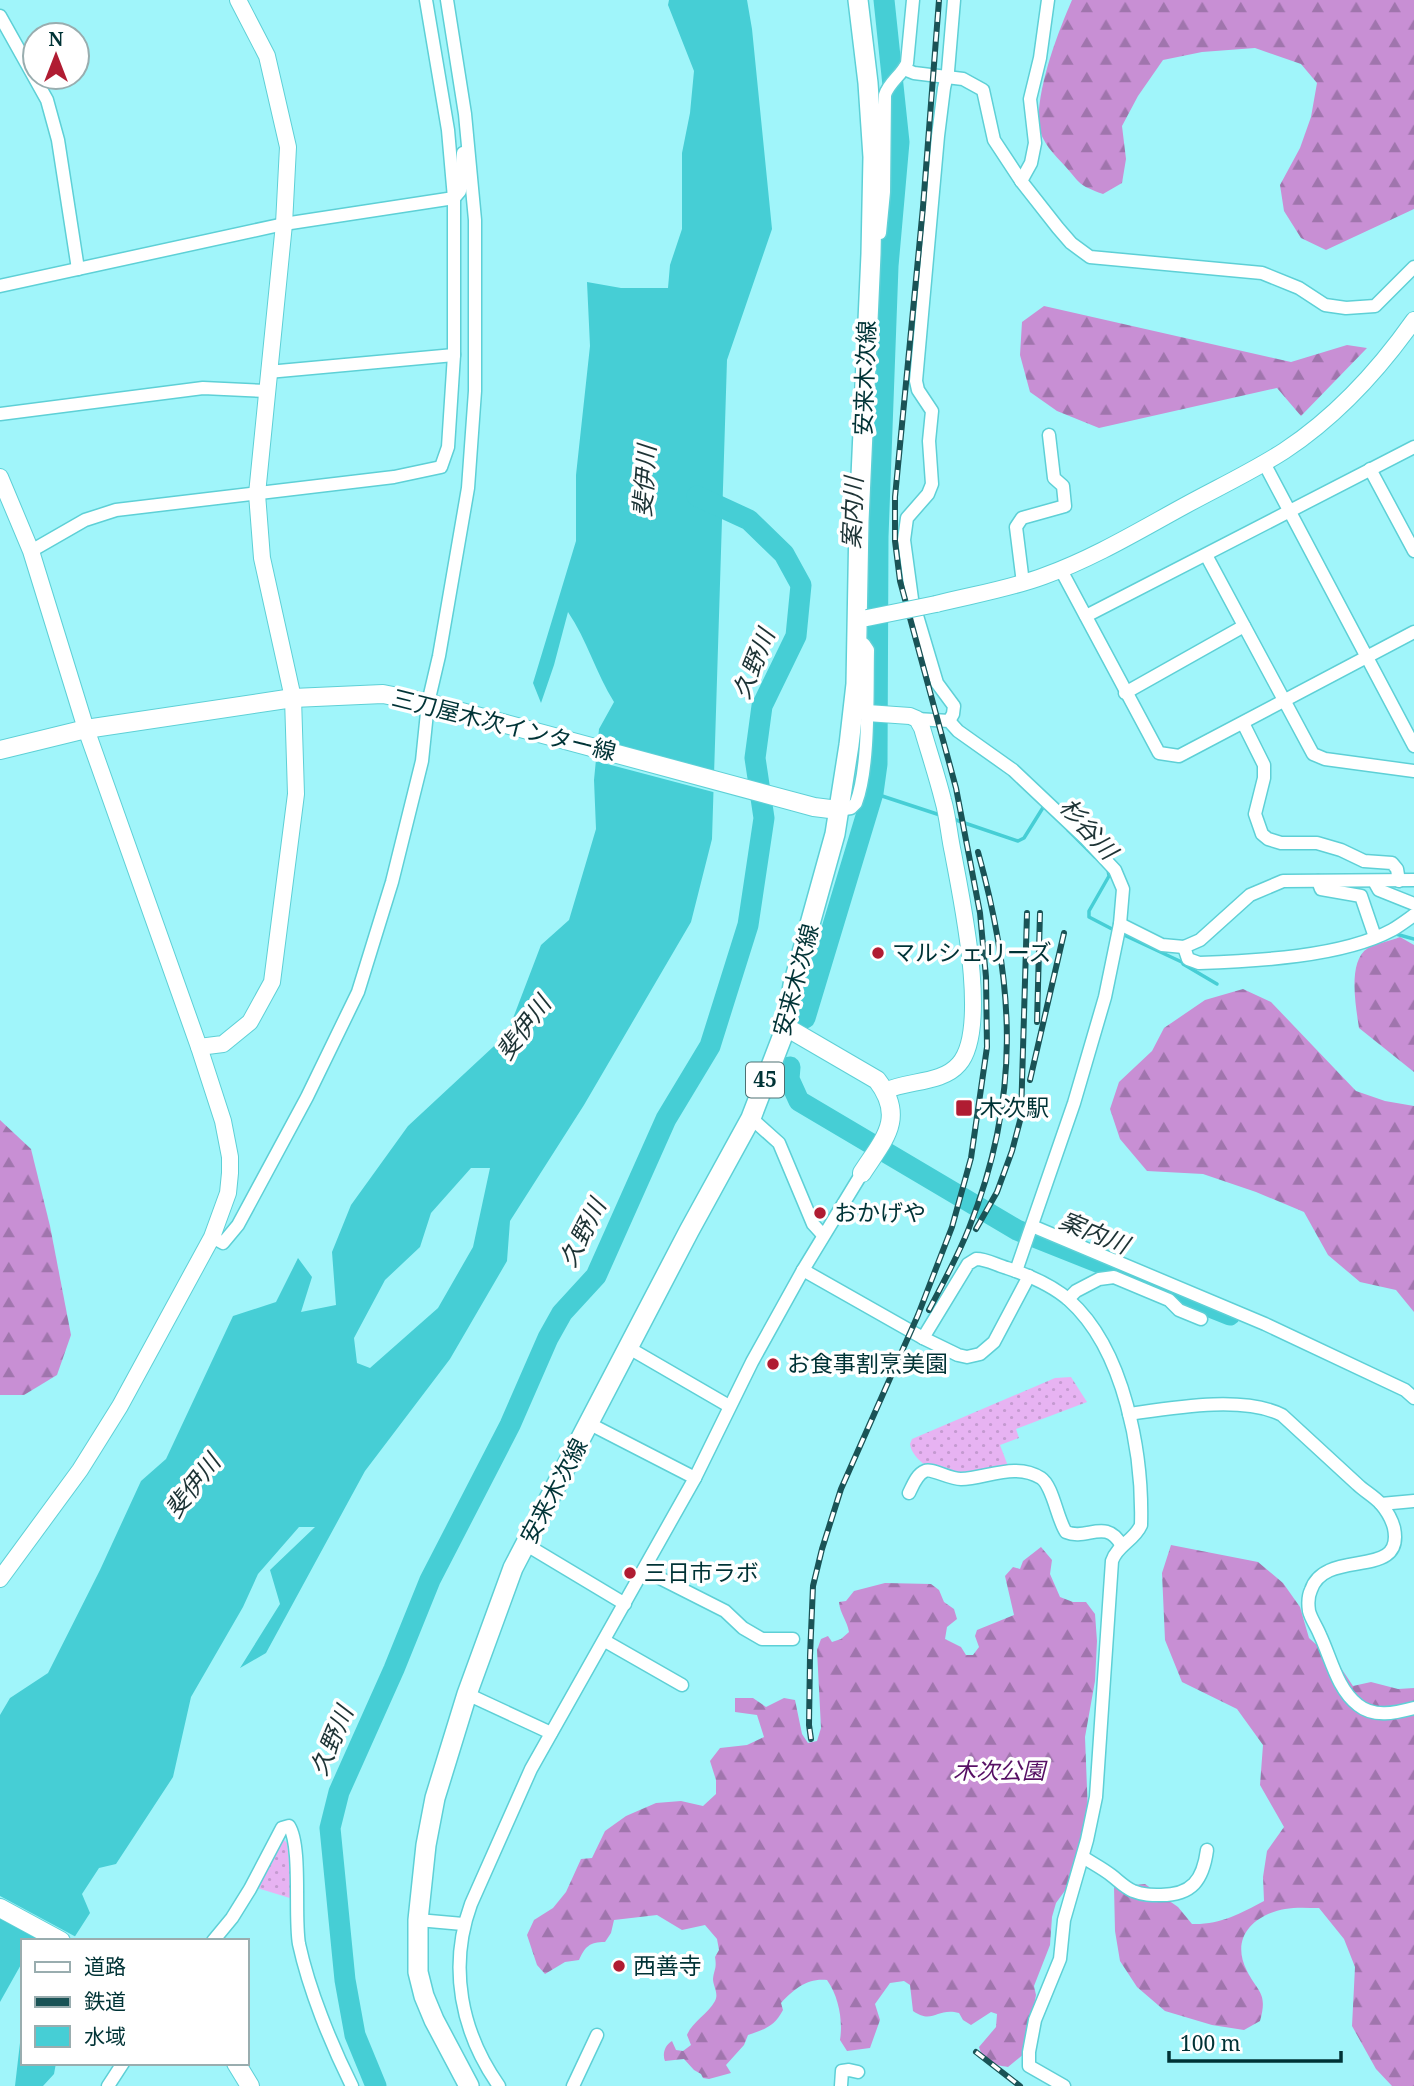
<svg xmlns="http://www.w3.org/2000/svg" width="1414" height="2086" font-family="'Noto Serif','Noto Sans JP',serif">
	<style>
		.grass { fill: url(#grass-dots) }
		.forest { fill: url(#forest-firs) }
		.water { fill: #46ced5; fill-rule: evenodd }
		.pier { fill: #a0f5fa }
		.lines { fill: none; stroke-linecap: round; stroke-linejoin: round }
		.stream { stroke: #46ced5; stroke-width: 3.5 }
		.river { stroke: #46ced5; stroke-width: 21 }
		.minor-casing { stroke: #5ed0d6; stroke-width: 15 }
		.tertiary-casing { stroke: #5ed0d6; stroke-width: 18 }
		.secondary-casing { stroke: #5ed0d6; stroke-width: 20 }
		.primary-casing { stroke: #5ed0d6; stroke-width: 22 }
		.minor { stroke: #fff; stroke-width: 12 }
		.tertiary { stroke: #fff; stroke-width: 16 }
		.secondary { stroke: #fff; stroke-width: 18 }
		.primary { stroke: #fff; stroke-width: 19 }
		.rail-casing { stroke: #1a5356; stroke-width: 6 }
		.rail { stroke: #fff; stroke-width: 3.5; stroke-dasharray: 10; stroke-linecap: butt }
		.tertiary-bridge-casing { stroke: #5ed0d6; stroke-width: 18; stroke-linecap: butt }
		.tertiary-bridge { stroke: #fff; stroke-width: 16 }
		.poi-dot { fill: #b01c32; stroke: #fff; stroke-width: 2.5 }
		.labels { text-anchor: middle; stroke-width: 7; stroke-linejoin: round; paint-order: stroke }
		.shield { fill: #fff; stroke: #4c7072; stroke-width: 2 }
		.shield-label { font-size: 21px; font-weight: bold; fill: #003336 }
		.street-label { font-size: 23px; fill: #003336; stroke: #fff }
		.poi-label { font-size: 23px; fill: #003336; stroke: #fff; text-anchor: start }
		.park-label { font-size: 23px; font-style: italic; fill: #560f64; stroke: #fff }
		.water-label { font-size: 24px; font-style: italic; fill: #1d3335; stroke: #fff }
	</style>
	<defs>
		<pattern id="grass-dots" width="8" height="8" patternUnits="userSpaceOnUse" patternTransform="scale(1.75)"><rect width="8" height="8" fill="#e7b3f2"/><path d="M2 2h.1M6 6h.1" fill="none" stroke="#c49ad0" stroke-width="1.8" stroke-linecap="round"/></pattern>
		<pattern id="forest-firs" width="22" height="20" patternUnits="userSpaceOnUse" patternTransform="scale(1.75)"><rect width="22" height="20" fill="#c88fd4"/><path d="M5 1l3.5 6h-7zM16 11l3.5 6h-7z" fill="#a075ad"/></pattern>
	</defs>
	<rect width="100%" height="100%" fill="#a0f5fa"/>
	<!-- grass -->
	<g class="grass">
		<path d="M1071 1377 1087 1402 1016 1429 1019 1438 1000 1445 1008 1466C991 1469 969 1476 952 1475 936 1475 912 1460 910 1444L912 1439 1055 1378Z"/>
		<path d="M281 1837 287 1843 293 1899 254 1887Z"/>
	</g>
	<!-- forest -->
	<g class="forest">
		<path d="M1072 0H1414V209L1326 250 1301 238 1284 211 1280 185 1300 148 1311 117 1317 83 1301 64 1255 48 1202 52 1163 60 1138 96 1122 126 1126 159 1122 183 1103 194C1078 185 1081 184 1065 166 1054 154 1041 142 1039 125 1036 90 1058 32 1072 0Z"/>
		<path d="M1044 306 1291 362 1347 345 1367 348 1301 416 1277 388 1099 428 1057 411 1030 392 1020 355 1022 322Z"/>
		<path d="M1400 937 1414 945V1072L1359 1028C1356 1007 1347 961 1368 948 1377 943 1390 941 1400 937Z"/>
		<path d="M1243 989 1271 1002 1356 1091 1385 1101 1414 1106V1312L1396 1290 1360 1282 1328 1255 1304 1212 1256 1192 1203 1174 1147 1171 1120 1139 1110 1109 1119 1082 1152 1051 1164 1028 1205 1000Z"/>
		<path d="M0 1120 31 1149 50 1226 71 1335 57 1375 24 1395H0Z"/>
		<path d="M1171 1545 1258 1562 1283 1583 1300 1607 1309 1638 1339 1665 1353 1686 1371 1682 1398 1689 1414 1688V2086H1392L1376 2069 1352 2026 1355 1967 1344 1939 1319 1908C1308 1908 1296 1907 1285 1909 1253 1915 1230 1938 1247 1971 1258 1993 1268 1992 1260 2021L1244 2030 1212 2025 1165 2011 1137 1987 1120 1961 1115 1931 1114 1887 1145 1884 1178 1907 1192 1924C1219 1925 1240 1914 1264 1901L1263 1877 1267 1851 1284 1827 1260 1785 1263 1745 1237 1709 1182 1682 1165 1640 1162 1573Z"/>
		<path d="M1041 1547 1052 1560 1050 1574 1060 1597 1073 1602H1086L1095 1614 1097 1641 1095 1681 1085 1737 1088 1814 1069 1885 1056 1903 1052 1917 1050 1945 1034 1986 1036 1995 1025 2053 1008 2067C995 2065 983 2062 979 2047L996 2027 997 2014 991 2012 971 2025 963 2020 959 2013C937 2007 933 2025 913 2011L910 1985 904 1981 890 1983 875 2004 880 2020 870 2048 847 2051 840 2040C843 2021 839 1997 827 1980 807 1978 794 1989 781 2003L783 2010C774 2027 765 2029 748 2035L744 2045 726 2065 731 2073 709 2079 703 2078 701 2074 694 2070 684 2059 665 2061C662 2054 665 2045 672 2041L676 2050 683 2051 691 2045 687 2035C692 2022 708 2014 715 2001 719 1993 713 1986 713 1979 714 1969 717 1969 715 1957L719 1950 717 1939 705 1925 682 1930 657 1915 614 1920 611 1933 605 1942C589 1942 585 1947 579 1960L565 1962 545 1974 537 1965 527 1935 534 1920 553 1908 566 1892 581 1859 592 1858 605 1831 626 1816 656 1803 681 1801 703 1806 716 1794V1780L710 1761 720 1748 747 1745 764 1737 757 1715 735 1712V1698H753L766 1707 784 1698 795 1700 802 1734 808 1743 817 1741 821 1728 817 1650 821 1639 828 1636 832 1642 841 1639 849 1632C847 1620 840 1614 839 1602L846 1601 854 1591 885 1583 931 1584 939 1590 944 1602 954 1609 957 1619 947 1627 945 1639 961 1647 966 1655H973L979 1647 975 1636 977 1630 1014 1615 1005 1576 1013 1567 1020 1569 1023 1561Z"/>
	</g>
	<!-- water -->
	<g class="water">
		<path d="M669 0H747L752 29 772 229 727 360 712 839 691 922 584 1105 510 1221 507 1261 450 1359 365 1471 266 1653 240 1668 280 1604 270 1570 315 1527H299L258 1574 243 1607 191 1697 173 1777 116 1864 99 1868 82 1894 90 1913 72 1941H23V1961L0 2002V1715L10 1698 48 1673 100 1570 141 1481 166 1459 233 1316 276 1302 298 1258 312 1277 301 1312 336 1305 332 1252 351 1205 408 1126 507 1034 541 945 569 920 596 829 594 780 599 729 614 702C596 673 587 640 568 612L554 665 541 703 533 683 576 541V475L590 346 587 282 621 288H668L670 265 682 229V153L690 113 694 71 668 5ZM471 1168H490L473 1247 438 1308 370 1368 357 1363 354 1338 385 1280 420 1247 431 1213Z"/>
		<path d="M23 2017V2063H56L54 2074 43 2086H15Z"/>
	</g>
	<!-- pier -->
	<g class="pier">
		<path d="M594 741 718 774 717 793 592 760Z"/>
		<path d="M0 1896 78 1938 76 1941H46L0 1916Z"/>
	</g>
	<g class="lines">
		<!-- stream -->
		<g class="stream">
			<path d="M873 793 943 816"/>
			<path d="M953 819 1018 841 1024 838 1044 806 1045 808"/>
			<path d="M1068 830 1095 857"/>
			<path d="M1108 870 1109 876 1089 911V917L1112 929"/>
			<path d="M1396 934 1414 939"/>
			<path d="M1124 935 1186 964"/>
			<path d="M1183 964 1217 984"/>
		</g>
		<!-- river -->
		<g class="river">
			<path d="M805 1018 873 793 877 764 878 537 888 266 899 142 884 0"/>
			<path d="M790 1067 789 1079 799 1101 1017 1230 1230 1315"/>
			<path d="M376 2086 355 2035 345 1980 330 1828 339 1792 394 1669 430 1580 510 1425 548 1338 562 1313 596 1276 666 1119 710 1046 748 925 764 818 755 758 762 706 796 636 801 585 784 554 749 520 697 496"/>
		</g>
		<!-- minor casing -->
		<g class="minor-casing">
			<g id="minor">
				<path d="M0 16 47 100 58 140 78 269"/>
				<path d="M904 69 914 73 963 79 983 90 994 140 1021 181 1058 228 1071 243 1090 257 1262 273 1299 288 1325 305 1346 308 1375 306 1414 267"/>
				<path d="M1021 181 1031 163 1035 143 1030 99 1040 58 1048 0"/>
				<path d="M880 233 884 192 885 95C889 82 902 75 907 63L913 0"/>
				<path d="M0 286 284 224 454 198 460 191 463 153"/>
				<path d="M268 372 454 355"/>
				<path d="M0 414 203 388 266 391"/>
				<path d="M1264 463 1414 746"/>
				<path d="M1370 469 1414 551"/>
				<path d="M31 551 85 520 116 510 394 477 441 467 448 447 454 355V198L448 130 426 0"/>
				<path d="M1206 555 1313 754 1325 759 1414 771"/>
				<path d="M1061 570 1159 753 1179 756 1414 632"/>
				<path d="M1023 583 1016 527 1022 518 1065 506 1063 486 1054 478 1049 435"/>
				<path d="M1086 616 1414 447"/>
				<path d="M1125 693 1244 626"/>
				<path d="M917 719 949 721 958 731 1013 770 1086 839 1115 870 1123 889 1120 924 1105 997 1074 1103 1016 1271"/>
				<path d="M949 721 953 714 954 706 937 683 912 599 904 540 907 518 928 494 932 484 929 441 932 411 918 390 916 381 938 136 944 88 948 71 954 0"/>
				<path d="M1243 723 1264 765V778L1255 814 1262 834 1268 839 1281 843H1317L1341 850 1364 861 1392 863 1397 869 1399 881"/>
				<path d="M838 810 851 808 856 803C870 766 867 691 868 650L864 644H857"/>
				<path d="M1318 881 1321 889 1361 896 1375 937"/>
				<path d="M1374 881 1379 890 1414 904"/>
				<path d="M1120 924 1162 945 1184 947 1200 940 1250 895 1283 881 1414 880"/>
				<path d="M1184 947 1188 959 1199 963C1255 961 1342 957 1392 930 1399 926 1407 920 1414 915"/>
				<path d="M751 1118 779 1143 813 1224 823 1235"/>
				<path d="M1032 1226 1265 1324 1405 1390 1414 1398"/>
				<path d="M212 1237 223 1243 238 1225 307 1097 358 992 392 882 422 761 428 703 439 656 468 488 475 391V220L465 114 447 0"/>
				<path d="M803 1270 923 1338 958 1355 967 1357 980 1354 994 1342 1029 1276"/>
				<path d="M1068 1299 1076 1291 1099 1279 1114 1277 1169 1300 1179 1310 1201 1319"/>
				<path d="M923 1338 968 1264 976 1259C987 1259 996 1265 1007 1268 1028 1275 1052 1285 1069 1300 1125 1350 1143 1454 1141 1525 1134 1541 1117 1545 1112 1561L1096 1797 1087 1840 1064 1920 1060 1959 1035 2020 1029 2052V2066L1064 2086"/>
				<path d="M629 1348 729 1406"/>
				<path d="M1129 1414C1171 1408 1243 1395 1282 1415 1307 1438 1332 1461 1357 1484 1364 1491 1374 1496 1381 1504 1386 1510 1392 1520 1394 1528 1405 1581 1325 1547 1311 1590 1308 1596 1308 1604 1309 1611 1311 1619 1317 1627 1320 1635 1331 1658 1337 1689 1358 1705 1374 1718 1395 1713 1414 1708"/>
				<path d="M590 1424 695 1478"/>
				<path d="M909 1493C913 1485 917 1474 925 1471 932 1468 949 1479 961 1479 987 1478 1016 1462 1041 1478 1053 1486 1057 1519 1066 1532 1087 1541 1106 1517 1122 1546"/>
				<path d="M1381 1504 1414 1501"/>
				<path d="M525 1544 625 1604"/>
				<path d="M644 1570 725 1611 743 1628 762 1639H793"/>
				<path d="M605 1641 682 1685"/>
				<path d="M467 1694 551 1733"/>
				<path d="M1083 1857C1092 1863 1102 1868 1111 1875 1119 1881 1124 1887 1133 1891 1143 1895 1151 1895 1161 1895 1192 1895 1203 1880 1207 1850"/>
				<path d="M418 1920 463 1924"/>
				<path d="M213 1941 232 1918 250 1889 282 1828 289 1826C302 1846 294 1917 299 1944 309 1990 331 2044 352 2086"/>
				<path d="M108 2086 123 2063"/>
				<path d="M499 2086C461 2032 448 1967 471 1904L531 1769 695 1478 752 1362 803 1270 862 1173"/>
				<path d="M573 2086 597 2035"/>
				<path d="M841 2086 842 2071 849 2070 858 2072"/>
			</g>
		</g>
		<!-- tertiary casing -->
		<g class="tertiary-casing">
			<g id="tertiary">
				<path d="M0 477 31 551 86 729 199 1047 223 1121 230 1157V1173L228 1193 212 1237 120 1406 80 1470 0 1579"/>
				<path d="M936 604C972 595 1009 589 1044 576 1094 558 1140 530 1186 505 1219 487 1253 471 1284 451 1337 416 1378 371 1414 320"/>
				<path d="M867 713 910 716 917 719 922 728C929 752 937 776 943 800 948 817 949 835 953 853 961 897 990 1029 959 1064 942 1084 908 1080 885 1091"/>
				<path d="M199 1047 223 1044 250 1022 272 982 296 794 293 698 262 558 257 494 284 224 288 147 267 56 238 0"/>
			</g>
		</g>
		<!-- secondary casing -->
		<g class="secondary-casing">
			<g id="secondary">
				<path d="M0 750 86 729 293 698 383 694 428 703 814 807 838 810"/>
				<path d="M786 1027 877 1080C906 1118 884 1139 862 1173"/>
				<path d="M0 1908 61 1941"/>
				<path d="M236 2063 250 2086"/>
			</g>
		</g>
		<!-- primary casing -->
		<g class="primary-casing">
			<path id="primary" d="M469 2086 434 2020 424 1996 418 1972V1920L426 1845 435 1798 467 1694 513 1568 689 1231 751 1118 786 1027 793 985 835 834 849 745 856 684 859 521 871 254 873 157 868 83 858 0"/>
		</g>
		<!-- minor -->
		<use href="#minor" class="minor"/>
		<!-- tertiary -->
		<use href="#tertiary" class="tertiary"/>
		<!-- secondary -->
		<use href="#secondary" class="secondary"/>
		<!-- primary -->
		<use href="#primary" class="primary"/>
		<!-- rail casing -->
		<g class="rail-casing">
			<g id="rail">
				<path d="M1037 1022 1040 913"/>
				<path d="M1030 1080 1064 933"/>
				<path d="M976 1229 997 1192 1012 1151 1021 1117 1027 913"/>
				<path d="M929 1310C943 1283 958 1256 969 1228 1021 1097 1015 985 978 852"/>
				<path d="M811 1739 809 1725 810 1656 813 1586 822 1549 841 1489 918 1315 952 1227 971 1158 987 1047 986 977 980 913 956 788 900 581 895 541V497L923 207 939 0"/>
				<path d="M976 2052 1020 2086"/>
			</g>
		</g>
		<!-- rail -->
		<use href="#rail" class="rail"/>
		<!-- tertiary-bridge casing -->
		<g class="tertiary-bridge-casing">
			<path id="tertiary-bridge" d="M867 618 936 604"/>
		</g>
		<!-- tertiary-bridge -->
		<use href="#tertiary-bridge" class="tertiary-bridge"/>
	</g>
	<!-- markers -->
	<g class="poi-dot">
		<circle cx="878" cy="953" r="7"/>
		<rect x="955" y="1099" width="18" height="18" rx="3.5"/>
		<circle cx="820" cy="1213" r="7"/>
		<circle cx="773" cy="1364" r="7"/>
		<circle cx="630" cy="1573" r="7"/>
		<circle cx="619" cy="1966" r="7"/>
	</g>
	<g class="labels">
		<!-- shield labels -->
		<rect class="shield" x="746" y="1062.5" width="38" height="35" rx="5"/>
		<g class="shield-label">
			<text x="765" y="1087">45</text>
		</g>
		<!-- street labels -->
		<g class="street-label">
			<text transform="translate(865 378) rotate(-88)" y="8">安来木次線</text>
			<text transform="translate(504 725) rotate(14)" y="8">三刀屋木次インター線</text>
			<text transform="translate(796 980) rotate(-75)" y="8">安来木次線</text>
			<text transform="translate(554 1491) rotate(-62)" y="8">安来木次線</text>
		</g>
		<!-- poi labels -->
		<g class="poi-label">
			<text x="892" y="961">マルシェリーズ</text>
			<text x="980" y="1116">木次駅</text>
			<text x="834" y="1221">おかげや</text>
			<text x="787" y="1372">お食事割烹美園</text>
			<text x="644" y="1581">三日市ラボ</text>
			<text x="633" y="1974">西善寺</text>
		</g>
		<!-- park labels -->
		<g class="park-label">
			<text x="999" y="1779">木次公園</text>
		</g>
		<!-- water labels -->
		<g class="water-label">
			<text transform="translate(645 481) rotate(-86)" y="8">斐伊川</text>
			<text transform="translate(853 513) rotate(-88)" y="8">案内川</text>
			<text transform="translate(754 664) rotate(-68)" y="8">久野川</text>
			<text transform="translate(1088 829) rotate(48)" y="8">杉谷川</text>
			<text transform="translate(524 1028) rotate(-53)" y="8">斐伊川</text>
			<text transform="translate(583 1233) rotate(-63)" y="8">久野川</text>
			<text transform="translate(1094 1233) rotate(22)" y="8">案内川</text>
			<text transform="translate(193 1486) rotate(-52)" y="8">斐伊川</text>
			<text transform="translate(332 1741) rotate(-67)" y="8">久野川</text>
		</g>
	</g>
	<!-- legend -->
	<rect x="21" y="1939" width="228" height="126" fill="#ffffff" stroke="#99adaf" stroke-width="2"/>
	<rect x="35" y="1962" width="35" height="10" fill="#ffffff" stroke="#99adaf" stroke-width="2"/>
	<text x="84" y="1974" font-size="21" fill="#003336">道路</text>
	<rect x="35" y="1997" width="35" height="10" fill="#1a5356" stroke="#99adaf" stroke-width="2"/>
	<text x="84" y="2009" font-size="21" fill="#003336">鉄道</text>
	<rect x="35" y="2026" width="35" height="21" fill="#46ced5" stroke="#99adaf" stroke-width="2"/>
	<text x="84" y="2044" font-size="21" fill="#003336">水域</text>
	<!-- north arrow -->
	<g transform="translate(56 56)"><circle r="33" fill="#ffffff" stroke="#99adaf" stroke-width="2"/>
	<path d="M0-5L12 26L0 18L-12 26Z" fill="#b01c32"/>
	<text y="-10" font-size="19" font-weight="bold" text-anchor="middle" fill="#003336">N</text>
	</g>
	<!-- scale -->
	<path d="M1169 2051v10h172v-10" fill="none" stroke="#003336" stroke-width="3.5"/>
	<text x="1180" y="2051" font-size="21" fill="#003336" stroke="#ffffff" stroke-width="5" paint-order="stroke">100 m</text>
</svg>
